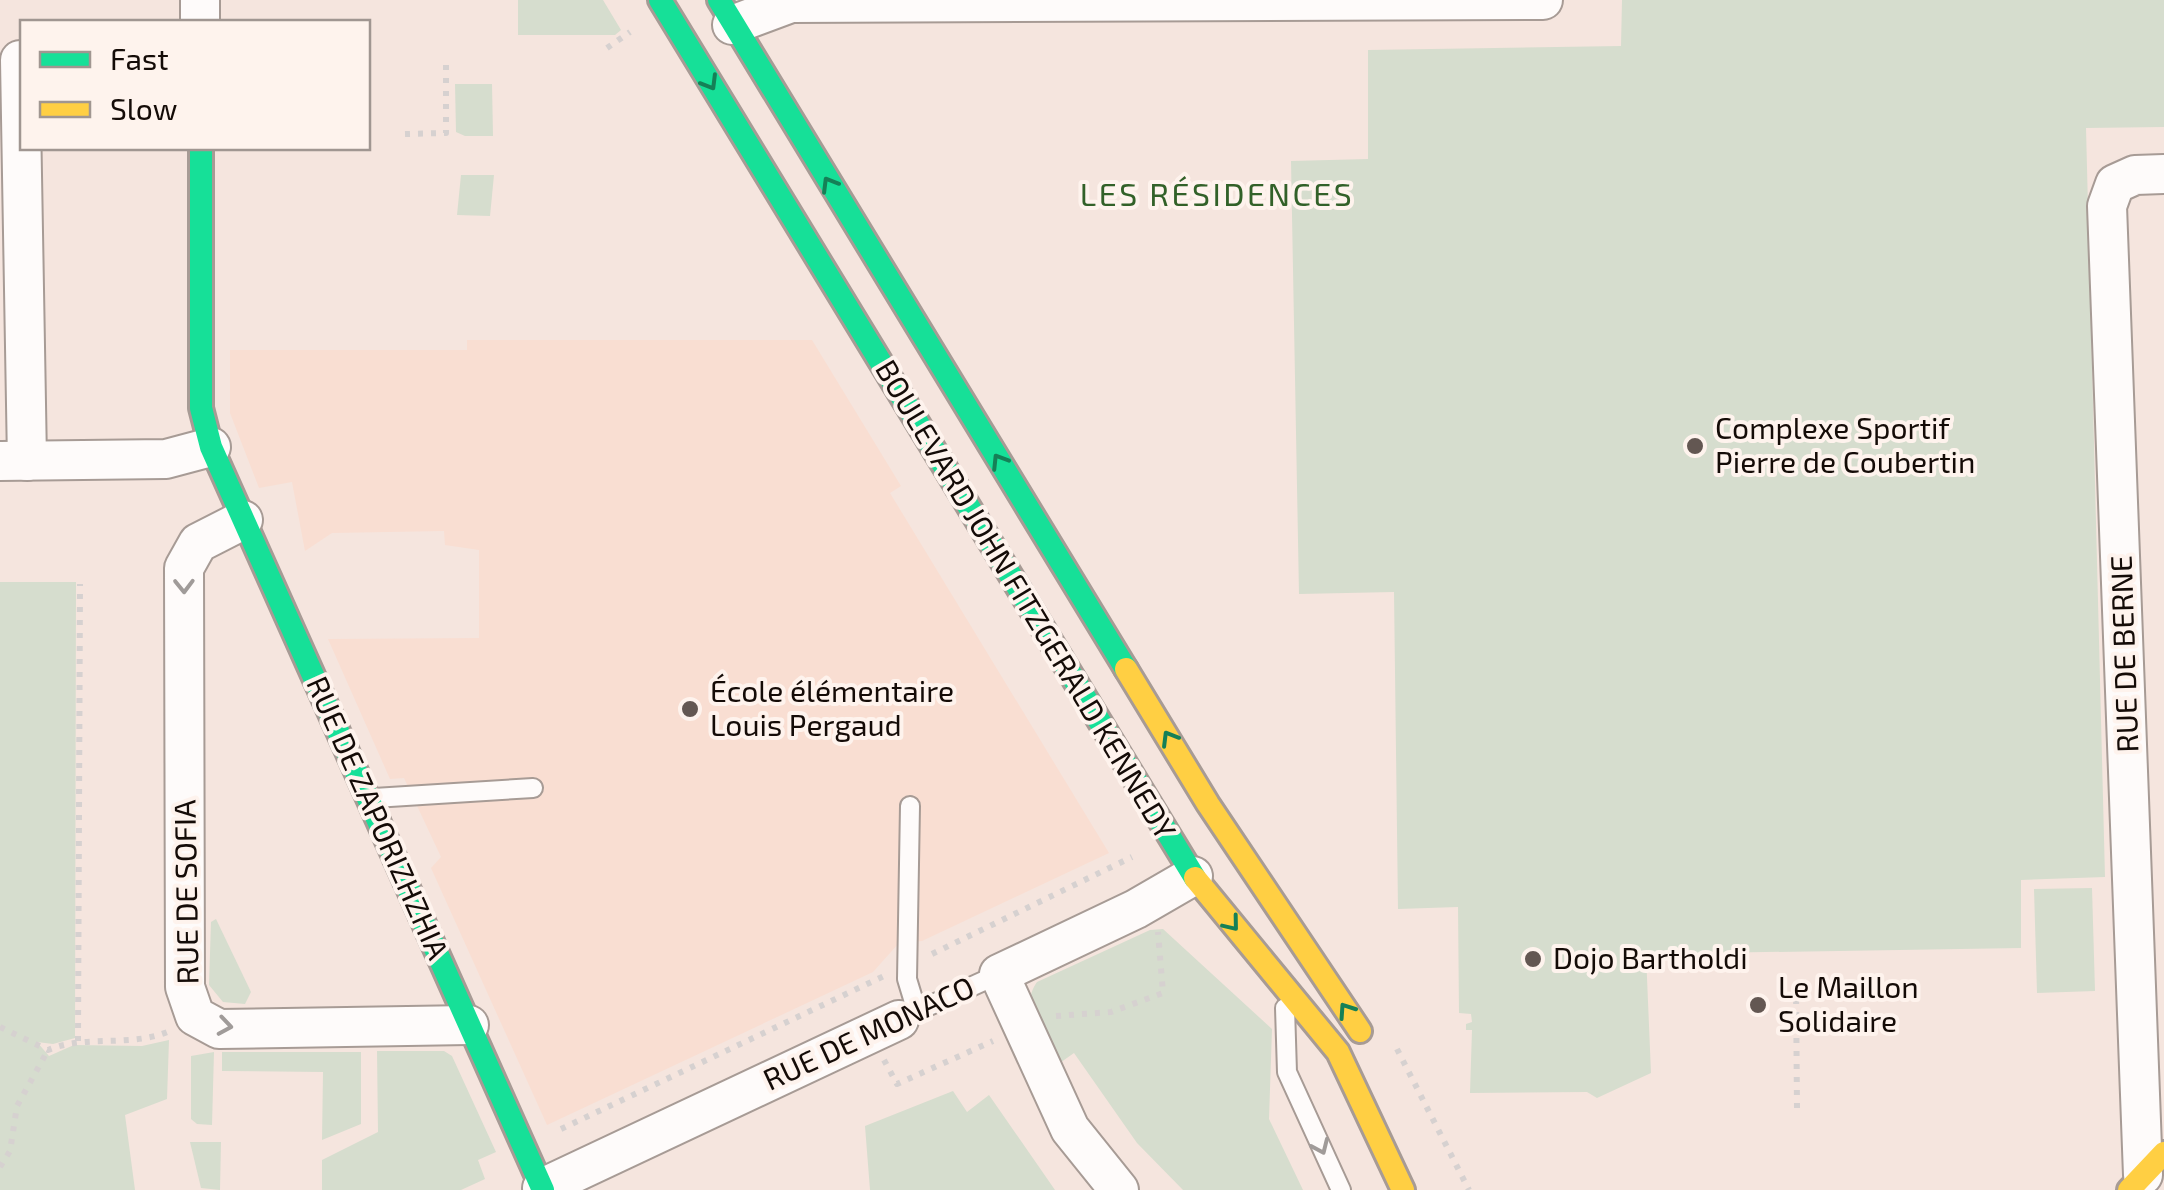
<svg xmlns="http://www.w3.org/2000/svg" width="2164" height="1190" font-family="'Exo 2',sans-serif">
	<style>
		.built { fill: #f9ded2 }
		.green { fill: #d6ddce }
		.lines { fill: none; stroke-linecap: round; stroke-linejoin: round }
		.lane-casing { stroke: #a79b95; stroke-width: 22 }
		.street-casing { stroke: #a79b95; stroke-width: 42 }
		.fast-casing { stroke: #a79b95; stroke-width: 28 }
		.slow-casing { stroke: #a79b95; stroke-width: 28 }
		.path { stroke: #d6d1d0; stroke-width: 6; stroke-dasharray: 5 8; stroke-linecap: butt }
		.lane { stroke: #fefbfa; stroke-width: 18 }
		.street { stroke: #fefbfa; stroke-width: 38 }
		.fast { stroke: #16e098; stroke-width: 22 }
		.slow { stroke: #ffcf43; stroke-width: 22 }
		.oneway { stroke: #158057 }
		.oneway2 { stroke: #a09b99 }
		.poi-dot { fill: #635752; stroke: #fef3ed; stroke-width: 4 }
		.labels { text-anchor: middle; stroke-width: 8; stroke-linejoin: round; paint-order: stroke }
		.poi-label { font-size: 30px; fill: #140b07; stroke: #fef3ed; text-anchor: start }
		.street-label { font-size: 30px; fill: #140b07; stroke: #fef3ed }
		.neighbourhood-label { font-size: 32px; letter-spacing: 2.5px; fill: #326129; stroke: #fef3ed }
	</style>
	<rect width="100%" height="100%" fill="#f5e5de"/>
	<!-- built -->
	<path class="built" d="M467 340H812L901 486 890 493 1109 853 922 941 899 943 873 972 547 1125 431 868 441 857 404 778 390 779 328 639 479 638V550L445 545 444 531 332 533 305 551 292 482 259 488 230 413V350H467Z"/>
	<!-- green -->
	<g class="green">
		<path d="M518 0H603L621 30 615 35H518Z"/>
		<path d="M1622 0H2164V127L2086 128 2105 877 2021 880V948L1646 954 1651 1073 1597 1098 1587 1092 1470 1093 1472 1030H1466V1024L1472 1022 1471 1014 1459 1013 1458 907 1398 909 1394 592 1299 594 1291 161 1368 159V50L1621 46Z"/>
		<path d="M455 84H492L493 136H465L456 132Z"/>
		<path d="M461 175H494L490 216 457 215Z"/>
		<path d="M0 582H76L75 1038 53 1044 37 1042 49 1056 74 1045 142 1046 169 1040 167 1099 125 1115 135 1190H0Z"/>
		<path d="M2092 888 2095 991 2037 993 2034 889Z"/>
		<path d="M216 919 251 992 245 1004 223 1002 209 985 211 922Z"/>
		<path d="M1163 929 1272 1029 1269 1119 1303 1190H1183L1137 1143 1074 1053 1057 1065C1044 1039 1018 1008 1037 982L1150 930Z"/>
		<path d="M377 1051H444L452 1056 496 1152 478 1160 485 1179 461 1190H322V1160L378 1132Z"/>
		<path d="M214 1052 212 1125 197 1124 191 1119V1056Z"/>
		<path d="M222 1052H361V1124L322 1140 323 1072 222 1071Z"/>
		<path d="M953 1091 967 1112 989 1095 1055 1190H870L865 1126Z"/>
		<path d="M190 1142H221L220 1190 201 1188Z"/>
	</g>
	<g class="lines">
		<!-- lane casing -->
		<g class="lane-casing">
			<g id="lane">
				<path d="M374 798 533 788"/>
				<path d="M910 806 907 979 917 1012"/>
				<path d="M1285 1008 1287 1072 1341 1190"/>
				<path d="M909 1015 999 974"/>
			</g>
		</g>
		<!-- street casing -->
		<g class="street-casing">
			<g id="street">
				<path d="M200 0V22"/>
				<path d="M732 25 791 3 1543 0"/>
				<path d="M20 60 27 461"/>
				<path d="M0 461 166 459 211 447"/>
				<path d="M243 520 198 543 184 568 185 987 195 1016 219 1029 469 1025"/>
				<path d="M2143 1175 2107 206 2115 184 2135 175 2164 174"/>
				<path d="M542 1188 899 1020"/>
				<path d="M1119 1190 1070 1129 999 974 1136 909 1193 876"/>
			</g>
		</g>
		<!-- fast casing -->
		<g class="fast-casing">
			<g id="fast">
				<path d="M660 0 1195 878"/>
				<path d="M719 0 1126 669"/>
				<path d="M201 148V408L211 447 543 1190"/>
			</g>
		</g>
		<!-- slow casing -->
		<g class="slow-casing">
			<g id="slow">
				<path d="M1126 669 1208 804 1360 1031"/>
				<path d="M1195 878 1338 1052 1403 1190"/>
				<path d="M2129 1190 2164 1153"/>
			</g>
		</g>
		<!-- path -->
		<g class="path">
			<path d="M607 48 630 32"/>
			<path d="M405 134 446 133V63"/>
			<path d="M932 954 1132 857"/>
			<path d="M1796 986 1797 1108"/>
			<path d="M1056 1016 1111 1012 1163 993 1158 932"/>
			<path d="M0 1027 48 1050C87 1034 130 1048 170 1031"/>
			<path d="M78 1041 80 584"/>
			<path d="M1397 1049 1469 1190"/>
			<path d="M884 1060 897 1084 993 1041"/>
			<path d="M561 1129 884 976"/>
			<path d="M0 1167 10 1151 17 1106 48 1050"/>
		</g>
		<!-- lane -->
		<use href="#lane" class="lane"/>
		<!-- street -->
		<use href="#street" class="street"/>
		<!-- fast -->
		<use href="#fast" class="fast"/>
		<!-- slow -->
		<use href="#slow" class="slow"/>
	</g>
	<!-- one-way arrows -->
	<defs><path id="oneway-chevron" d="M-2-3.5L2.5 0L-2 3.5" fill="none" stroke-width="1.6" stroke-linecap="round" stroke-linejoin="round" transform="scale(2.5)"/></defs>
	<g class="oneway">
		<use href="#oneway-chevron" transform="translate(710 83) rotate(59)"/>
		<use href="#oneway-chevron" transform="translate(829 184) rotate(-121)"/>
		<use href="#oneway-chevron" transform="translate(999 461) rotate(-122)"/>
		<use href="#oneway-chevron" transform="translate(1169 738) rotate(-121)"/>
		<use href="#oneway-chevron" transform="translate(1232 924) rotate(51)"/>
		<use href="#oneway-chevron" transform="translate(1346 1010) rotate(-124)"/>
	</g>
	<g class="oneway2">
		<use href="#oneway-chevron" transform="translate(184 586) rotate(89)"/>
		<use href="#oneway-chevron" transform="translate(225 1026) rotate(9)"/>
		<use href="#oneway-chevron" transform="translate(1321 1147) rotate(66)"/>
	</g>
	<!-- markers -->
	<g class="poi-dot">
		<circle cx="1695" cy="446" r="10"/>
		<circle cx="690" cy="709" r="10"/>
		<circle cx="1533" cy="959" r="10"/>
		<circle cx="1758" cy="1005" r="10"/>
	</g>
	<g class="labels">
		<!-- poi labels -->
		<g class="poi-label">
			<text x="1715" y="439">Complexe Sportif<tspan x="1715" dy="34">Pierre de Coubertin</tspan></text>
			<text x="710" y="702">École élémentaire<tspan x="710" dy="34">Louis Pergaud</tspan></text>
			<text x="1553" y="969">Dojo Bartholdi</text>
			<text x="1778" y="998">Le Maillon<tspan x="1778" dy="34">Solidaire</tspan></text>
		</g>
		<!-- street labels -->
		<g class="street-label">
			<text transform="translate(1025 600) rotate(59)" y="10">BOULEVARD JOHN FITZGERALD KENNEDY</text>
			<text transform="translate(2125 654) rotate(-92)" y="10">RUE DE BERNE</text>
			<text transform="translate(377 818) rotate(66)" y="10">RUE DE ZAPORIZHZHIA</text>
			<text transform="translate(187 892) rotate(-91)" y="10">RUE DE SOFIA</text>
			<text transform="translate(869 1034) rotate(-25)" y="10">RUE DE MONACO</text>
		</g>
		<!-- neighbourhood labels -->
		<g class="neighbourhood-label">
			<text x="1217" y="206">LES RÉSIDENCES</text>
		</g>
	</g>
	<!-- legend -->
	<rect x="20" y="20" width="350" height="130" fill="#fef3ed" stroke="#a09691" stroke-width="2.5"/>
	<rect x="40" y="52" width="50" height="15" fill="#16e098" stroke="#a09691" stroke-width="2.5"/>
	<text x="110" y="70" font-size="30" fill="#140b07">Fast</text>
	<rect x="40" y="102" width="50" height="15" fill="#ffcf43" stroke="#a09691" stroke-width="2.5"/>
	<text x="110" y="120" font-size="30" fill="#140b07">Slow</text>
</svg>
